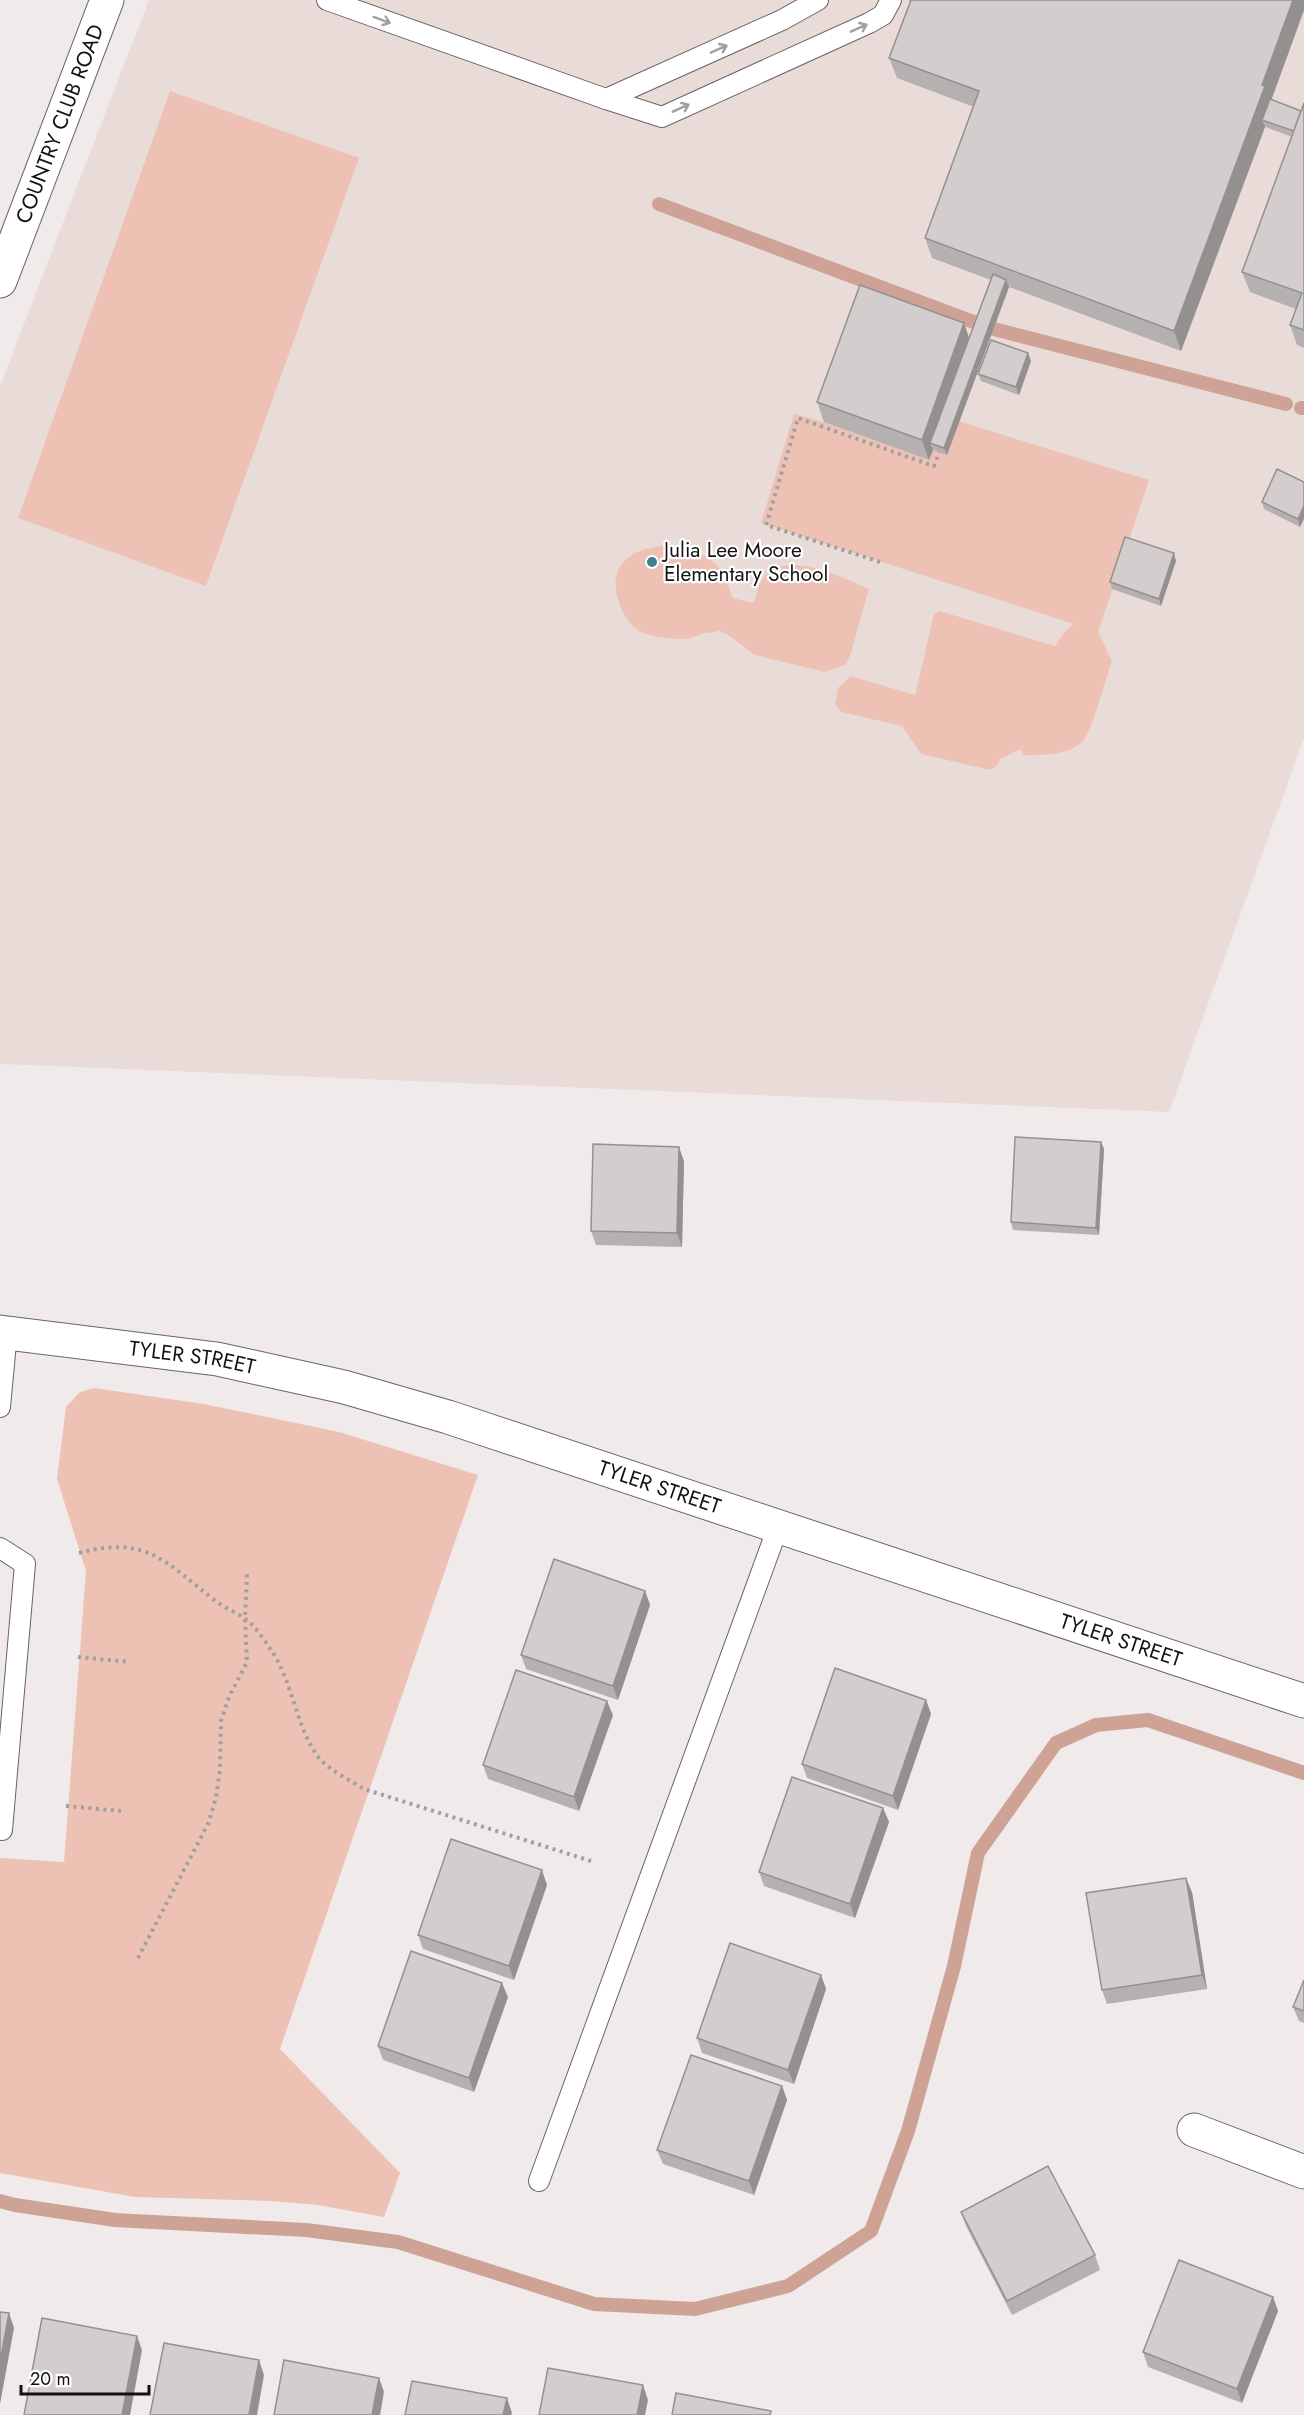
<svg xmlns="http://www.w3.org/2000/svg" width="1304" height="2415" font-family="Jost,sans-serif">
	<style>
		.built { fill: #e9dcd8 }
		.green { fill: #edc2b5 }
		.lines { fill: none; stroke-linecap: round; stroke-linejoin: round }
		.stream { stroke: #cea396; stroke-width: 14 }
		.service-casing { stroke: #6a6564; stroke-width: 22 }
		.minor-casing { stroke: #6a6564; stroke-width: 35 }
		.tertiary-casing { stroke: #6a6564; stroke-width: 35 }
		.path { stroke: #a29f9e; stroke-width: 4; stroke-dasharray: 3 4.5; stroke-linecap: butt }
		.service { stroke: #fff; stroke-width: 20 }
		.minor { stroke: #fff; stroke-width: 33 }
		.tertiary { stroke: #fff; stroke-width: 33 }
		.wall { fill: #b5b1b0 }
		.shaded-wall { fill: #949090 }
		.building { fill: #d3cecd; stroke: #949090; stroke-width: 1.5 }
		.oneway { stroke: #a1a0a0 }
		.poi-dot { fill: #3e8092; stroke: #fff; stroke-width: 2 }
		.labels { text-anchor: middle; stroke-width: 4.5; stroke-linejoin: round; paint-order: stroke }
		.street-label { font-size: 21px; fill: #131211; stroke: #fff }
		.poi-label { font-size: 21px; fill: #131211; stroke: #fff; text-anchor: start }
	</style>
	<rect width="100%" height="100%" fill="#f0ebea"/>
	<!-- built -->
	<path class="built" d="M149 0H1304V738L1169 1112 0 1064V386Z"/>
	<!-- green -->
	<g class="green">
		<path d="M170 91 359 158 206 586 18 518Z"/>
		<path d="M794 414 824 422 929 460 945 417 1149 480 1098 632 1112 661C1107 675 1091 732 1084 740 1069 756 1043 755 1023 755L1021 749 1000 759 997 766 990 770 921 754 902 726 841 712 835 704 838 688 851 676 915 695 934 614 940 611 1055 646 1065 631 1074 624 761 523Z"/>
		<path d="M667 546C687 549 711 553 722 572 727 579 729 590 733 598L754 603C756 597 757 587 761 581 782 547 842 577 869 589L850 656 845 665 825 672 755 655 727 634 717 630 713 633C704 631 700 635 691 638 680 641 651 637 641 632 630 626 623 615 619 603 606 565 631 547 667 546Z"/>
		<path d="M94 1388 204 1404 339 1432 478 1475 280 2049 400 2173 384 2217 318 2205 270 2201 135 2197 0 2173V1858L64 1862 86 1571 57 1479 66 1407 80 1392Z"/>
	</g>
	<g class="lines">
		<!-- stream -->
		<g class="stream">
			<path d="M659 204 979 324"/>
			<path d="M994 329 1286 404"/>
			<path d="M1301 408H1304"/>
			<path d="M0 2201 15 2205 115 2220 306 2230 398 2242 594 2304 695 2309 788 2286 871 2231 908 2131 954 1966 978 1853 1056 1743 1096 1725 1148 1720 1304 1773"/>
		</g>
		<!-- service casing -->
		<g class="service-casing">
			<g id="service">
				<path d="M327 0 606 99 782 20 818 0"/>
				<path d="M606 99 662 117 869 23 883 15 891 0"/>
				<path d="M0 1407 7 1332"/>
				<path d="M0 1548 25 1564 2 1830"/>
				<path d="M539 2181 778 1527"/>
			</g>
		</g>
		<!-- minor casing -->
		<g class="minor-casing">
			<path id="minor" d="M1194 2130 1304 2172"/>
		</g>
		<!-- tertiary casing -->
		<g class="tertiary-casing">
			<g id="tertiary">
				<path id="s1" d="M0 281 107 0"/>
				<path id="s2" d="M0 1332 217 1359 344 1387 448 1417 1304 1701"/>
			</g>
		</g>
		<!-- path -->
		<g class="path">
			<path d="M880 562 766 525 798 418 934 466 940 450"/>
			<path d="M79 1553C148 1534 167 1564 217 1602 225 1608 236 1612 244 1618 256 1626 265 1641 273 1653 294 1686 296 1728 319 1758 330 1771 350 1780 364 1789L591 1861"/>
			<path d="M78 1657 130 1662"/>
			<path d="M66 1806 121 1811"/>
			<path d="M138 1958 209 1822 216 1797 220 1770 221 1721 229 1697 247 1662 245 1619 247 1574"/>
		</g>
		<!-- service -->
		<use href="#service" class="service"/>
		<!-- minor -->
		<use href="#minor" class="minor"/>
		<!-- tertiary -->
		<use href="#tertiary" class="tertiary"/>
	</g>
	<!-- wall -->
	<g class="wall">
		<path d="M909 0H1304V10L1271 100 1301 111 1304 103V348L1297 345 1290 325 1296 309 1250 292 1242 272 1292 137 1265 127 1181 351 1009 287 947 455 933 450 929 460 824 422 817 402 964 323 969 338 991 280 932 258 925 238 974 107 897 78 889 58 910 2Z"/>
		<path d="M1031 361 1019 395 981 381 978 374Z"/>
		<path d="M1304 482 1300 527 1264 509 1262 502Z"/>
		<path d="M1176 561 1161 606 1112 589 1110 582Z"/>
		<path d="M1101 1142 1104 1149 1099 1235 1013 1230 1011 1222Z"/>
		<path d="M684 1161 682 1247 596 1245 591 1231Z"/>
		<path d="M645 1591 650 1605 618 1700 526 1669 521 1655Z"/>
		<path d="M926 1700 931 1714 898 1810 807 1778 802 1764Z"/>
		<path d="M613 1715 579 1811 488 1779 483 1765Z"/>
		<path d="M883 1808 889 1822 855 1918 764 1886 759 1872Z"/>
		<path d="M547 1885 514 1980 423 1949 418 1935Z"/>
		<path d="M1192 1892 1207 1989 1107 2004 1102 1990Z"/>
		<path d="M821 1975 826 1989 794 2084 702 2053 697 2038Z"/>
		<path d="M1304 1980V2023L1299 2021 1293 2007Z"/>
		<path d="M508 1997 474 2092 383 2060 378 2046Z"/>
		<path d="M782 2086 787 2100 754 2195 663 2164 657 2150Z"/>
		<path d="M961 2212 1095 2255 1100 2270 1012 2315 966 2226Z"/>
		<path d="M1273 2297 1278 2311 1242 2403 1148 2367 1143 2352Z"/>
	</g>
	<!-- shaded-wall -->
	<g class="shaded-wall">
		<path d="M1293 0H1304V10L1271 101 1262 120 1265 127 1181 351 1174 331Z"/>
		<path d="M1006 280 1009 287 947 455 944 448Z"/>
		<path d="M964 323 971 344 930 443 933 450 929 460 922 440Z"/>
		<path d="M1028 353 1031 361 1019 395 1016 387Z"/>
		<path d="M1304 506V519L1300 527 1298 519Z"/>
		<path d="M1174 553 1176 561 1161 606 1159 599Z"/>
		<path d="M1101 1142 1104 1149 1099 1235 1096 1228Z"/>
		<path d="M679 1147 684 1161 682 1247 677 1233Z"/>
		<path d="M645 1591 650 1605 618 1700 613 1686Z"/>
		<path d="M926 1700 931 1714 898 1810 893 1796Z"/>
		<path d="M607 1701 613 1715 579 1811 574 1797Z"/>
		<path d="M883 1808 889 1822 855 1918 850 1904Z"/>
		<path d="M542 1870 547 1885 514 1980 509 1966Z"/>
		<path d="M1186 1878 1192 1892 1207 1989 1202 1975Z"/>
		<path d="M821 1975 826 1989 794 2084 788 2070Z"/>
		<path d="M502 1983 508 1997 474 2092 469 2078Z"/>
		<path d="M782 2086 787 2100 754 2195 749 2181Z"/>
		<path d="M1273 2297 1278 2311 1242 2403 1237 2389Z"/>
		<path d="M9 2313 14 2328 0 2404V2362Z"/>
		<path d="M137 2336 142 2350 130 2415H122Z"/>
		<path d="M259 2360 264 2375 257 2415H249Z"/>
		<path d="M379 2378 384 2392 380 2415H372Z"/>
		<path d="M643 2385 648 2400 645 2415H637Z"/>
		<path d="M507 2398 512 2413 511 2415H503Z"/>
	</g>
	<!-- building -->
	<g class="building">
		<path d="M911 0H1293L1262 85 1265 86 1174 331 925 238 979 91 889 58Z"/>
		<path d="M1270 99 1301 111 1294 131 1262 120Z"/>
		<path d="M1304 103V330L1290 325 1302 293 1242 272Z"/>
		<path d="M993 274 1006 280 944 448 930 443Z"/>
		<path d="M860 285 964 323 922 440 817 402Z"/>
		<path d="M991 340 1028 353 1016 387 978 374Z"/>
		<path d="M1277 469 1304 482V506L1298 519 1262 502Z"/>
		<path d="M1125 537 1174 553 1159 599 1110 582Z"/>
		<path d="M1015 1137 1101 1142 1096 1228 1011 1222Z"/>
		<path d="M593 1144 679 1147 677 1233 591 1231Z"/>
		<path d="M554 1559 645 1591 613 1686 521 1655Z"/>
		<path d="M835 1668 926 1700 893 1796 802 1764Z"/>
		<path d="M516 1670 607 1701 574 1797 483 1765Z"/>
		<path d="M792 1777 883 1808 850 1904 759 1872Z"/>
		<path d="M451 1839 542 1870 509 1966 418 1935Z"/>
		<path d="M1186 1878 1202 1975 1102 1990 1086 1893Z"/>
		<path d="M730 1943 821 1975 788 2070 697 2038Z"/>
		<path d="M411 1951 502 1983 469 2078 378 2046Z"/>
		<path d="M1304 1980V2011L1293 2007Z"/>
		<path d="M691 2055 782 2086 749 2181 657 2150Z"/>
		<path d="M1048 2166 1095 2255 1007 2301 961 2212Z"/>
		<path d="M1179 2260 1273 2297 1237 2389 1143 2352Z"/>
		<path d="M0 2312 9 2313 0 2362Z"/>
		<path d="M42 2318 137 2336 122 2415H24Z"/>
		<path d="M164 2343 259 2360 249 2415H150Z"/>
		<path d="M284 2360 379 2378 372 2415H274Z"/>
		<path d="M548 2368 643 2385 637 2415H539Z"/>
		<path d="M412 2381 507 2398 503 2415H405Z"/>
		<path d="M676 2393 771 2411 770 2415H672Z"/>
	</g>
	<!-- one-way arrows -->
	<defs><path id="oneway-shaft" d="M-6 0H5M1.5-3L5.5 0L1.5 3" fill="none" stroke-width="1.6" stroke-linecap="round" stroke-linejoin="round" transform="scale(1.5)"/></defs>
	<g class="oneway">
		<use href="#oneway-shaft" transform="translate(382 20) rotate(20)"/>
		<use href="#oneway-shaft" transform="translate(859 28) rotate(-24)"/>
		<use href="#oneway-shaft" transform="translate(719 49) rotate(-24)"/>
		<use href="#oneway-shaft" transform="translate(681 108) rotate(-24)"/>
	</g>
	<!-- markers -->
	<circle class="poi-dot" cx="652" cy="562" r="6"/>
	<g class="labels">
		<!-- street labels -->
		<g class="street-label">
			<text dy="7" stroke="none"><textPath href="#s1" startOffset="168">COUNTRY CLUB ROAD</textPath></text>
			<text dy="7" stroke="none"><textPath href="#s2" startOffset="194">TYLER STREET</textPath></text>
			<text dy="7" stroke="none"><textPath href="#s2" startOffset="680">TYLER STREET</textPath></text>
			<text dy="7" stroke="none"><textPath href="#s2" startOffset="1166">TYLER STREET</textPath></text>
		</g>
		<!-- poi labels -->
		<g class="poi-label">
			<text x="664" y="557">Julia Lee Moore<tspan x="664" dy="24">Elementary School</tspan></text>
		</g>
	</g>
	<!-- scale -->
	<path d="M21 2385v9h128v-9" fill="none" stroke="#131211" stroke-width="3"/>
	<text x="30" y="2385" font-size="18" fill="#131211" stroke="#ffffff" stroke-width="4.5" paint-order="stroke">20 m</text>
</svg>
